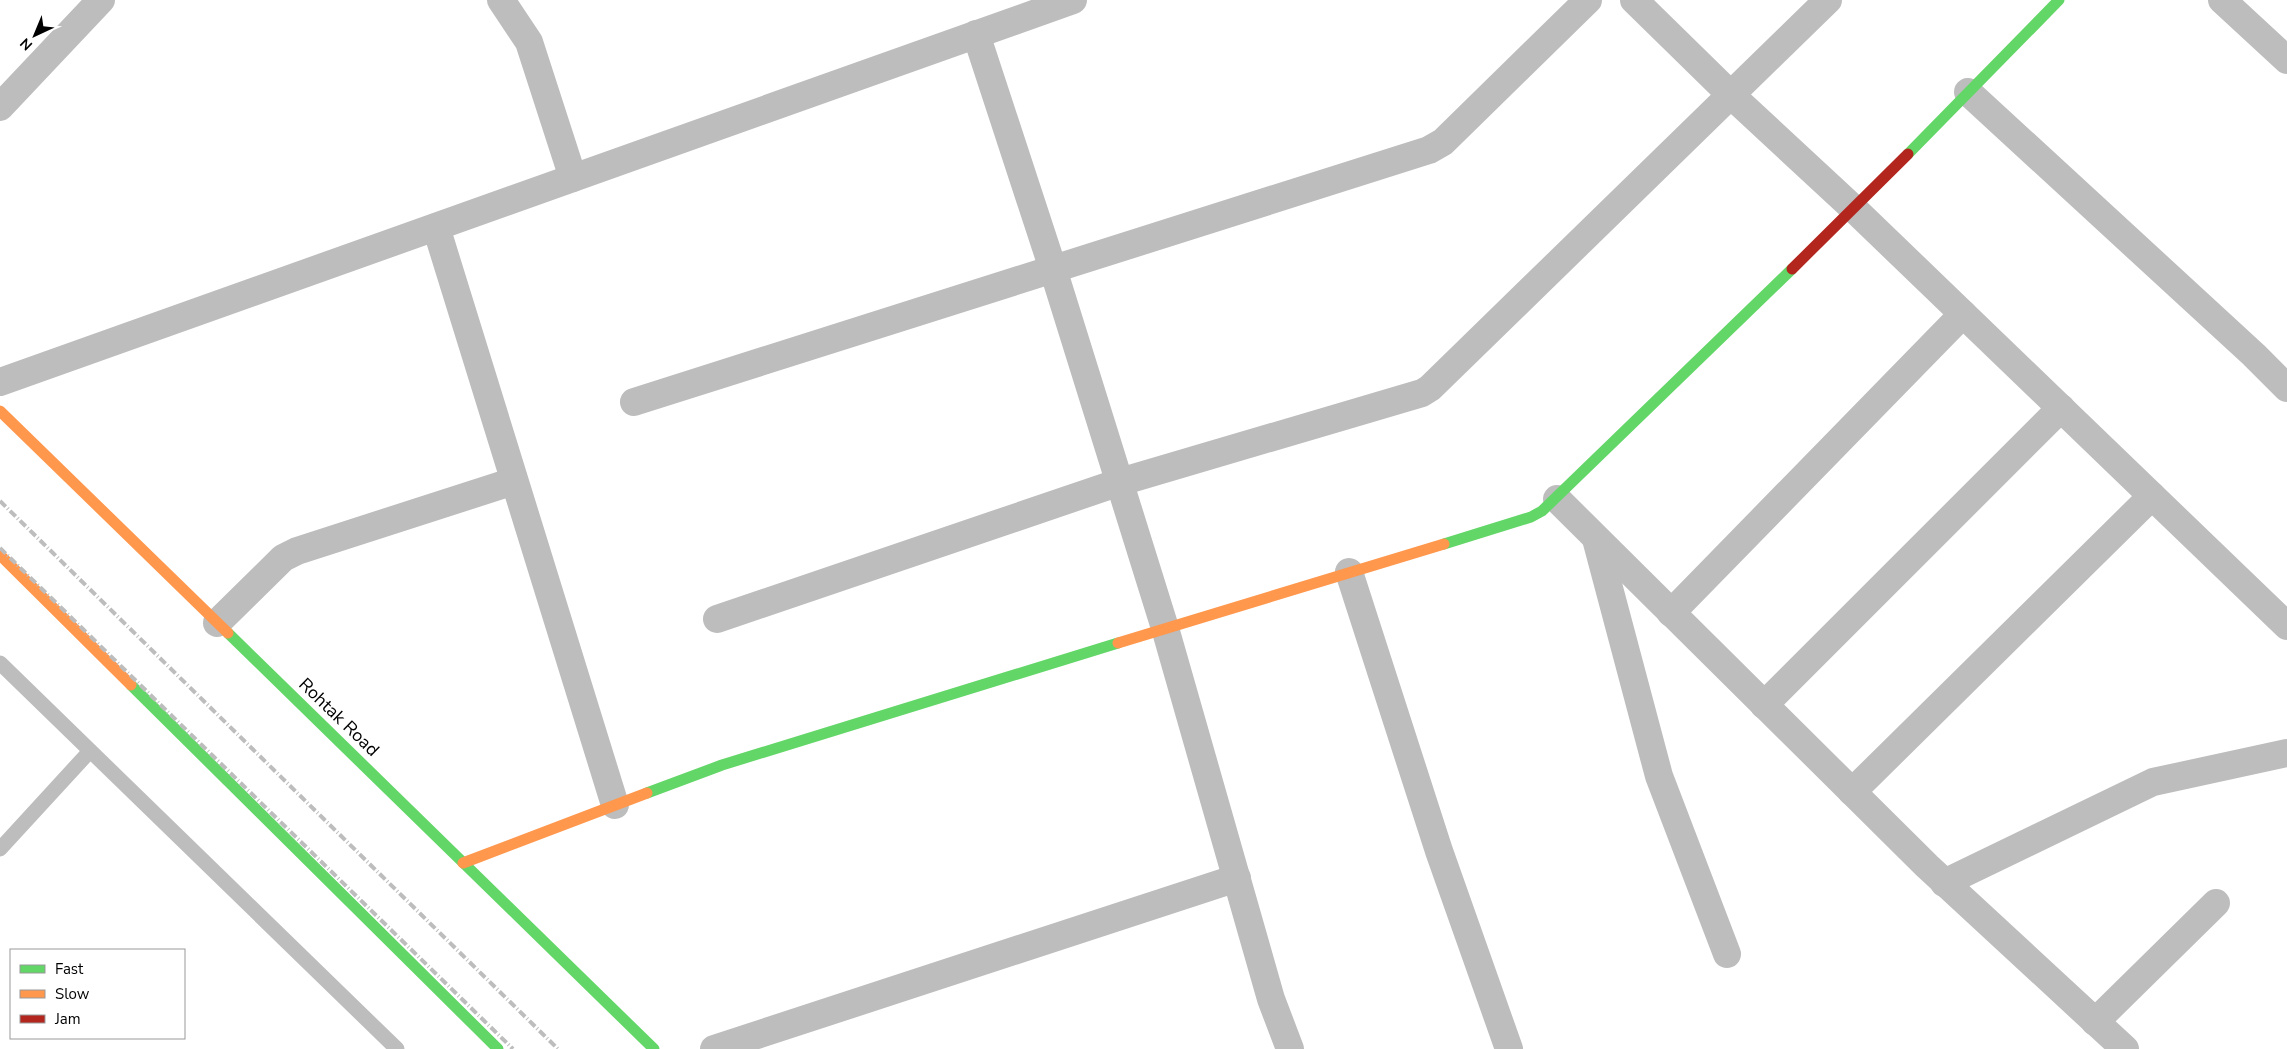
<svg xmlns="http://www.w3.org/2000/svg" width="2287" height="1049" font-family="'Nunito Sans',sans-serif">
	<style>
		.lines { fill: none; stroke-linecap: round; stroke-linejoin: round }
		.lane { stroke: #bdbdbd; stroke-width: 15 }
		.street { stroke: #bdbdbd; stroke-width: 28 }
		.fast { stroke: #63d668; stroke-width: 11 }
		.slow { stroke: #ff974d; stroke-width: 11 }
		.jam { stroke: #b3261e; stroke-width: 11 }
		.rail { stroke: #bdbdbd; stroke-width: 4; stroke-dasharray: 8 2.5 1 2.5; stroke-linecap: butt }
		.labels { text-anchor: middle; stroke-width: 4.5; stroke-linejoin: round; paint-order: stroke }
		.street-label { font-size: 18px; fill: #000; stroke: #fff }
	</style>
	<rect width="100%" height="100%" fill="#fff"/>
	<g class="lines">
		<!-- lane -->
		<g class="lane">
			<path d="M0 663 397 1049"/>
			<path d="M0 849 90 751"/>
		</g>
		<!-- street -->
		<g class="street">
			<path d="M501 0 529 42 573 178"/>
			<path d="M1634 0 1731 95 1854 209 2287 626"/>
			<path d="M2222 0 2287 60"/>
			<path d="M976 34 1053 269 1165 628 1271 999 1290 1049"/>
			<path d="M1968 92 2254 355 2287 388"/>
			<path d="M0 107 101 0"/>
			<path d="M436 227 615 805"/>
			<path d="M0 382 1073 0"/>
			<path d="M634 402 1429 150 1443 142 1588 0"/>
			<path d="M1557 499 1927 866 2125 1049"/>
			<path d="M1596 539 1659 776 1727 954"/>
			<path d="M1349 572 1439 851 1509 1049"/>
			<path d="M1671 613 1963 314"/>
			<path d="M717 619 1120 482 1422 393 1430 388 1828 0"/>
			<path d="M217 623 283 558 297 551 514 481"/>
			<path d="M1764 705 2061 408"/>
			<path d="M1852 792 2152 496"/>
			<path d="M1944 883 2153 782 2287 753"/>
			<path d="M2095 1022 2216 903"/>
			<path d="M714 1049 1237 878"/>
		</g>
		<!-- fast -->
		<g class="fast">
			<path d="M1908 154 2059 0"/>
			<path d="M1444 544 1531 517 1542 511 1792 269"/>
			<path d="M228 633 654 1049"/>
			<path d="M131 685 498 1049"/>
			<path d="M647 793 722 765 1118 643"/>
		</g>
		<!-- slow -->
		<g class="slow">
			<path d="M0 411 228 633"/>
			<path d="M0 555 131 685"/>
			<path d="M1118 643 1444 544"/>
			<path d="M463 863 647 793"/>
		</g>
		<!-- jam -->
		<path class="jam" d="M1792 269 1908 154"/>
		<!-- rail -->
		<g class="rail">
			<path d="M0 501 558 1049"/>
			<path d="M0 548 513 1049"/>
		</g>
	</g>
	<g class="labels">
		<!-- street labels -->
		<g class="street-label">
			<text transform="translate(339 717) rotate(44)" y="6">Rohtak Road</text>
		</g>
	</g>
	<!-- legend -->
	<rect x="10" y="949" width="175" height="90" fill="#ffffff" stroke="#999999"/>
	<rect x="20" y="965" width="25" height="8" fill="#63d668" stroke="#999999"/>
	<text x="55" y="974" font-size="15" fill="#000000">Fast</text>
	<rect x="20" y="990" width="25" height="8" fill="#ff974d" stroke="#999999"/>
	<text x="55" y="999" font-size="15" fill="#000000">Slow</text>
	<rect x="20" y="1015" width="25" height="8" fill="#b3261e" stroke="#999999"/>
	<text x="55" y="1024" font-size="15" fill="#000000">Jam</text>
	<!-- north arrow -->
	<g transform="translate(35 35) rotate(224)" stroke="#ffffff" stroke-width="4" paint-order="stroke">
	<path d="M0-4L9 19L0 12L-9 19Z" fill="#000000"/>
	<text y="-8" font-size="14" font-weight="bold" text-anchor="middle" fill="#000000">N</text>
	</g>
</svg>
